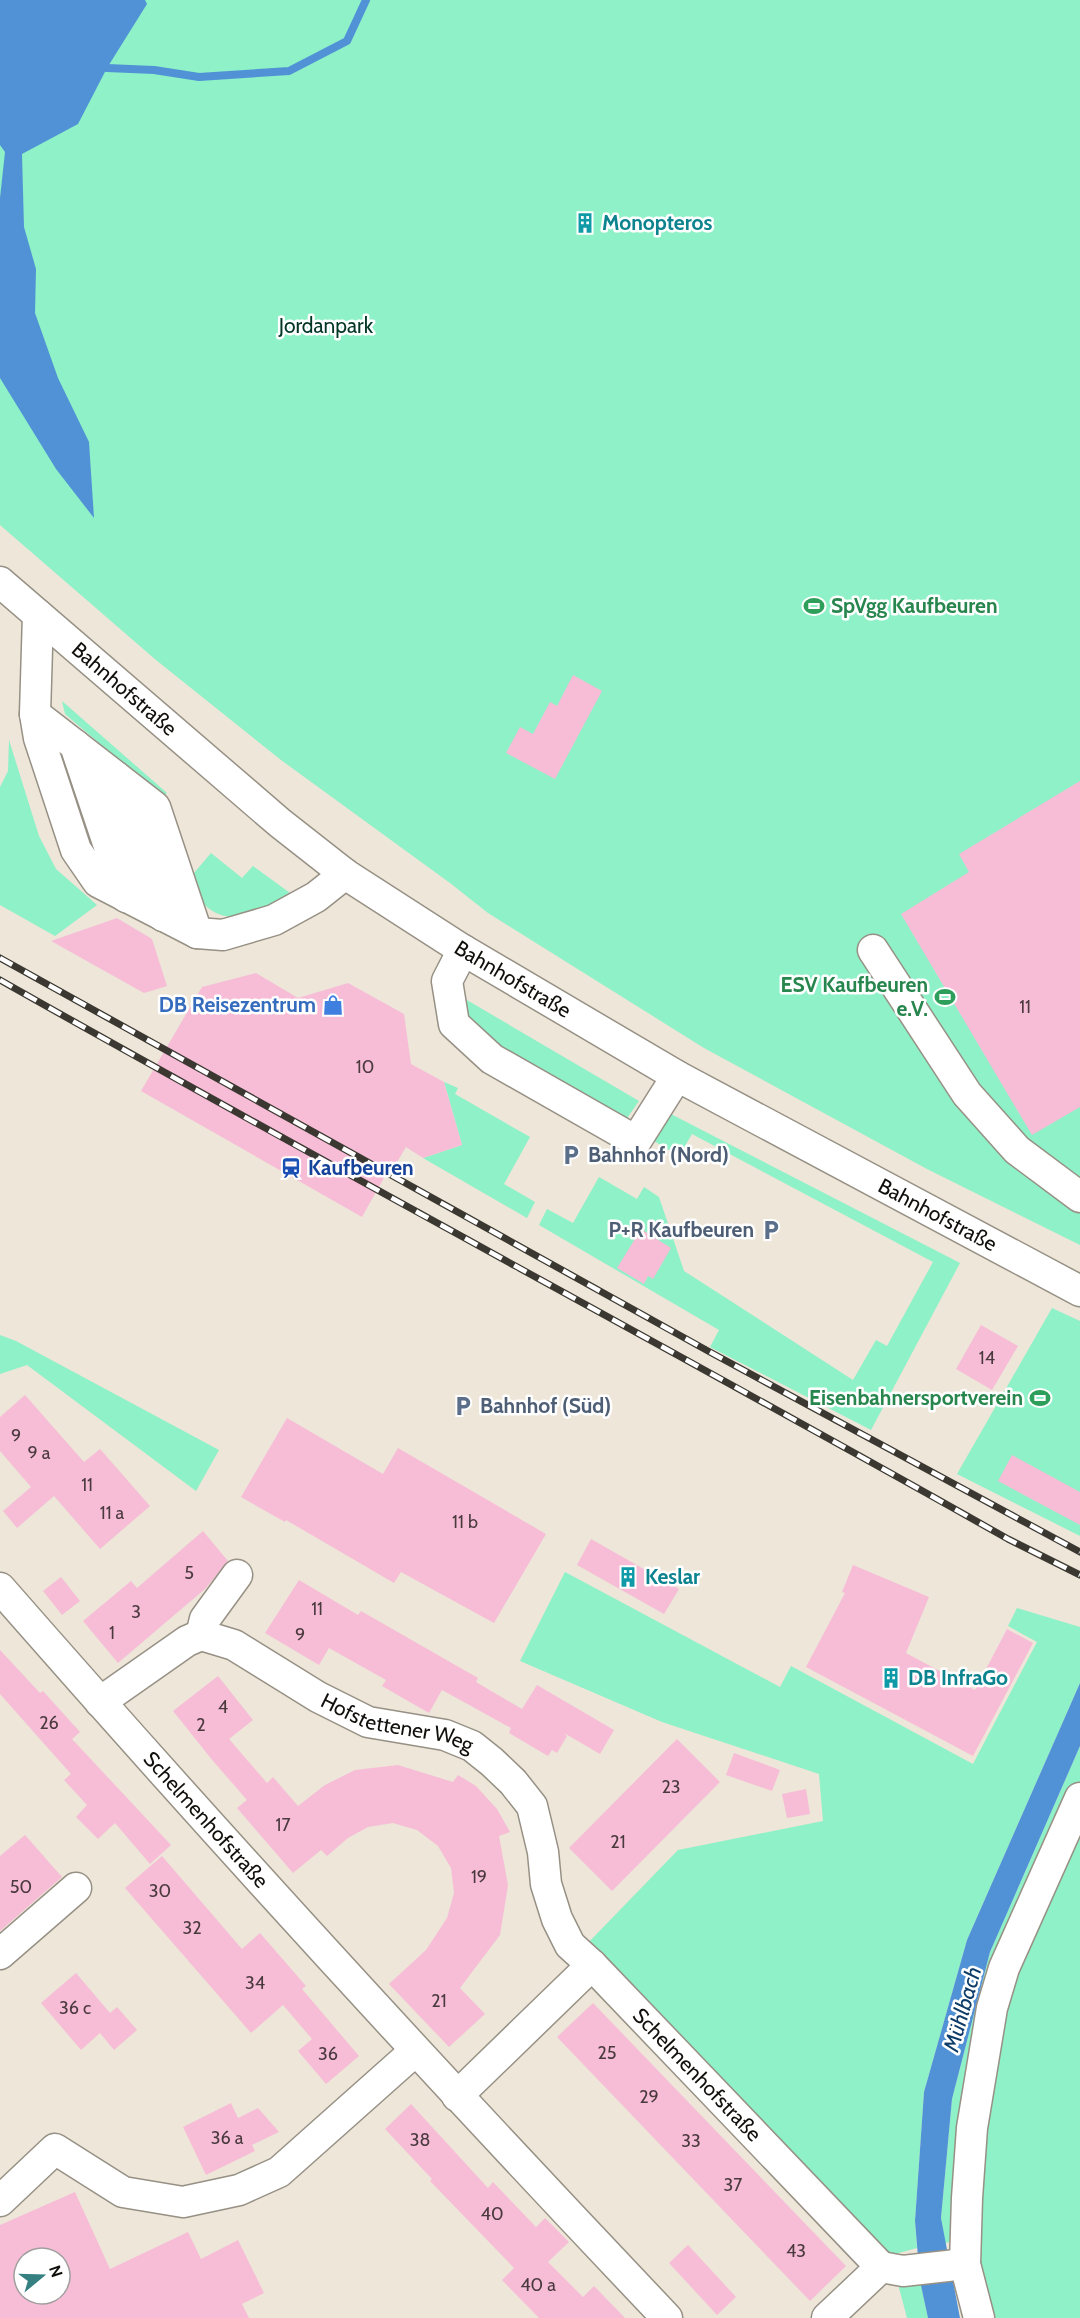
<svg xmlns="http://www.w3.org/2000/svg" width="1080" height="2318" font-family="Cabin,sans-serif">
	<style>
		.green { fill: #8ef1c7 }
		.water { fill: #5192d7 }
		.lines { fill: none; stroke-linecap: round; stroke-linejoin: round }
		.stream { stroke: #5192d7; stroke-width: 8 }
		.building { fill: #f7bdd7; fill-rule: evenodd }
		.minor-casing { stroke: #979185; stroke-width: 33 }
		.minor { stroke: #fff; stroke-width: 30 }
		.rail-casing { stroke: #3b3832; stroke-width: 7 }
		.rail { stroke: #fff; stroke-width: 4.5; stroke-dasharray: 14; stroke-linecap: butt }
		.labels { text-anchor: middle; stroke-width: 5; stroke-linejoin: round; paint-order: stroke }
		.number-label { font-size: 18px; fill: #4a3a3e }
		.culture-label { font-size: 21px; font-weight: bold; fill: #0d838f; stroke: #fff; text-anchor: start }
		.park-label { font-size: 21px; fill: #013625; stroke: #fff }
		.leisure-label { font-size: 21px; font-weight: bold; fill: #27864d; stroke: #fff; text-anchor: end }
		.street-label { font-size: 21px; fill: #110f0b; stroke: #fff }
		.shop-label { font-size: 21px; font-weight: bold; fill: #366cbe; stroke: #fff; text-anchor: end }
		.service-label { font-size: 21px; font-weight: bold; fill: #4e5e75; stroke: #fff; text-anchor: start }
		.transit-label { font-size: 21px; font-weight: bold; fill: #164399; stroke: #fff; text-anchor: start }
		.water-label { font-size: 22px; font-style: italic; fill: #0d3c69; stroke: #fff }
	</style>
	<rect width="100%" height="100%" fill="#ede6d9"/>
	<!-- green -->
	<g class="green">
		<path d="M0 0H1080V1245L927 1169 704 1048 488 913 450 883 281 760 156 660 0 525Z"/>
		<path d="M62 701 167 793 162 797 65 714Z"/>
		<path d="M9 740 39 836 56 869 97 905 55 936 0 905V787L8 771Z"/>
		<path d="M211 853 242 878 253 866 290 893C249 918 214 935 188 880Z"/>
		<path d="M460 996 639 1101 623 1124 498 1052 462 1020Z"/>
		<path d="M444 1082 458 1088 455 1094 530 1137 504 1184 535 1202 527 1218 423 1158 462 1145Z"/>
		<path d="M665 1111 960 1263 871 1430 710 1347 719 1330 539 1225 547 1209 573 1223 599 1177 637 1199 644 1187 659 1197 684 1271 853 1380 876 1340 887 1346 933 1262 692 1134 679 1156 649 1138Z"/>
		<path d="M1052 1308 1080 1321V1536L957 1474Z"/>
		<path d="M0 1335 16 1341 219 1450 196 1491 27 1365 0 1374Z"/>
		<path d="M565 1572 780 1687 791 1666 973 1764 1037 1642 1008 1626 1017 1608 1080 1627V1683L967 1940 924 2092 915 2221 917 2248 884 2257 586 1945 678 1850 823 1821 819 1774 662 1722 520 1661Z"/>
		<path d="M1080 1746V1782L1058 1839 997 1967 958 2241 945 2243 941 2218 952 2099 990 1952Z"/>
		<path d="M1080 1813V2318H986L970 2247 996 2014Z"/>
		<path d="M920 2281 928 2318H907L898 2284Z"/>
	</g>
	<!-- water -->
	<g class="water">
		<path d="M0 0H145L147 4 107 68 78 124 22 154 24 227 36 269 35 313 58 378 89 442 94 518 56 469 0 378V198L5 152 0 145Z"/>
		<path d="M1080 1683V1746L990 1952 952 2099 941 2218 960 2318H928L920 2281 915 2221 924 2092 967 1940Z"/>
	</g>
	<g class="lines">
		<!-- stream -->
		<path class="stream" d="M107 68 154 70 199 77 289 71 347 41 366 0"/>
	</g>
	<!-- building -->
	<g class="building">
		<path d="M573 675 602 691 555 779 506 753 520 727 533 734 550 702 557 706Z"/>
		<path d="M1080 781V1107L1032 1135 901 914 969 872 959 854Z"/>
		<path d="M117 918 152 939 167 986 144 993 51 941Z"/>
		<path d="M256 973 298 998 348 983 404 1014 411 1064 444 1082 462 1145 423 1158 406 1147 393 1169 390 1167 362 1217 141 1091 202 987Z"/>
		<path d="M641 1229 671 1248 653 1279 648 1276 644 1284 617 1268Z"/>
		<path d="M981 1325 1018 1346 992 1390 956 1369Z"/>
		<path d="M25 1395 84 1462 100 1449 150 1506 100 1549 54 1496 17 1528 3 1511 31 1487 0 1451V1417Z"/>
		<path d="M287 1418 383 1474 398 1448 546 1534 494 1623 401 1572 394 1583 286 1520 285 1522 241 1497Z"/>
		<path d="M1012 1455 1080 1492V1525L998 1481Z"/>
		<path d="M203 1531 228 1561 205 1589 118 1663 83 1621 131 1581 137 1588Z"/>
		<path d="M591 1539 679 1589 664 1614 577 1565Z"/>
		<path d="M853 1565 929 1597 906 1653 975 1690 1007 1629 1033 1643 973 1756 806 1667 845 1593 842 1592Z"/>
		<path d="M61 1577 80 1601 62 1615 43 1591Z"/>
		<path d="M299 1580 358 1615 361 1611 478 1678 476 1682 522 1709 537 1685 614 1730 600 1754 564 1733 567 1736 557 1753 552 1750 548 1756 509 1733 511 1728 442 1690 429 1713 382 1686 386 1680 329 1648 319 1665 265 1633Z"/>
		<path d="M0 1650 40 1693 43 1691 80 1732 72 1739 171 1845 150 1864 115 1823 98 1839 76 1817 87 1805 64 1780 71 1774 0 1694Z"/>
		<path d="M218 1676 253 1720 229 1739 267 1783 273 1777 298 1806 325 1785 355 1770 398 1765 453 1782 458 1775 476 1786 497 1809 510 1832 499 1836 508 1885 500 1935 460 1988 485 2014 449 2047 389 1984 426 1950 447 1918 454 1893 451 1868 438 1846 417 1830 393 1823 368 1827 348 1838 327 1856 321 1850 293 1873 237 1808 247 1800 213 1761 173 1711Z"/>
		<path d="M677 1739 720 1782 612 1891 569 1848Z"/>
		<path d="M734 1753 780 1770 772 1791 726 1775Z"/>
		<path d="M806 1789 810 1814 787 1818 782 1794Z"/>
		<path d="M25 1835 62 1877 0 1931V1856Z"/>
		<path d="M162 1856 242 1949 260 1933 306 1986 302 1989 359 2056 326 2084 298 2051 312 2039 283 2005 251 2033 125 1888Z"/>
		<path d="M76 1973 110 2013 117 2007 137 2030 114 2050 100 2033 81 2050 41 2003Z"/>
		<path d="M593 2003 846 2266 810 2301 557 2037Z"/>
		<path d="M231 2103 238 2118 258 2108 279 2132 252 2145 255 2151 206 2175 183 2127Z"/>
		<path d="M411 2104 488 2188 493 2182 536 2227 545 2218 569 2242 548 2262 583 2297 594 2286 625 2318H539L502 2280 514 2268 430 2181 432 2179 385 2129Z"/>
		<path d="M75 2192 110 2269 188 2232 201 2259 238 2240 264 2293 242 2304 249 2318H0V2225ZM24 2258H60V2294H24Z"/>
		<path d="M688 2245 736 2297 717 2315 669 2263Z"/>
	</g>
	<g class="lines">
		<!-- minor casing -->
		<g class="minor-casing">
			<g id="minor">
				<path id="s1" d="M0 582 280 823 345 874 463 950 677 1076 1080 1291"/>
				<path d="M38 615 35 714 39 738 76 850 98 882 197 933 223 935 274 920 316 897 345 874"/>
				<path d="M35 714 155 807 197 933"/>
				<path d="M75 745 126 897"/>
				<path d="M116 777 163 916"/>
				<path d="M463 950 447 981 454 1024 492 1059 636 1141 677 1076"/>
				<path d="M873 950 967 1094 1017 1150 1080 1197"/>
				<path id="s2" d="M0 1588C217 1836 440 2079 667 2318"/>
				<path d="M201 1635 205 1619 237 1575"/>
				<path id="s3" d="M100 1702 187 1641 201 1635 234 1645 318 1697 368 1722 445 1735 472 1746 492 1762 513 1782 532 1806 543 1852 546 1884 557 1919 570 1945 592 1965"/>
				<path d="M0 1954 76 1888"/>
				<path id="s4" d="M457 2096 592 1965 881 2267"/>
				<path d="M0 2201 55 2149 123 2192 183 2202 239 2190 279 2172 415 2051"/>
				<path d="M881 2267 903 2271 965 2264"/>
				<path d="M827 2318 881 2267"/>
				<path d="M979 2318 965 2264 967 2198 972 2128 992 2008 1004 1968 1080 1798"/>
			</g>
		</g>
		<!-- minor -->
		<use href="#minor" class="minor"/>
		<!-- rail casing -->
		<g class="rail-casing">
			<g id="rail">
				<path d="M0 958 708 1351 1080 1552"/>
				<path d="M0 980C334 1169 673 1350 1008 1539L1080 1575"/>
			</g>
		</g>
		<!-- rail -->
		<use href="#rail" class="rail"/>
	</g>
	<!-- icons -->
	<defs>
		<g id="building-bare" transform="scale(1.62)"><path d="M-4-6H4V6H1V3H-1V6H-4ZM-2.5-4.3h1.7v1.8h-1.7ZM.8-4.3h1.7v1.8H.8ZM-2.5-1h1.7V.8h-1.7ZM.8-1h1.7V.8H.8Z" fill="#0f9aa8" stroke="#fff" stroke-width="2.5" paint-order="stroke"/></g>
		<g id="stadium-bare" transform="scale(1.62)"><path d="M0-5a6.5 5 0 1 0 0 10a6.5 5 0 1 0 0-10ZM-3.5-1.8h7v3.6h-7Z" fill="#2e9e5b" stroke="#fff" stroke-width="2.5" paint-order="stroke"/></g>
		<g id="shop-bare" transform="scale(1.62)"><path d="M-5-2.5h2.3a2.7 3.5 0 0 1 5.4 0H5L5.5 6h-11ZM-1.5-2.5h3a1.5 2.3 0 0 0-3 0Z" fill="#3f7fe0" stroke="#fff" stroke-width="2.5" paint-order="stroke"/></g>
		<g id="parking-bare" transform="scale(1.62)"><path d="M-3.5-5.5H1a3.5 3.5 0 0 1 0 7H-1V5.5H-3.5ZM-1-3.4V-.6H.8a1.4 1.4 0 0 0 0-2.8Z" fill="#5c6f8a" stroke="#fff" stroke-width="2.5" paint-order="stroke"/></g>
		<g id="station-bare" transform="scale(1.62)"><path d="M-3-6H3Q5-6 5-4V2Q5 4 3 4L4.5 6H3L1.5 4h-3L-3 6H-4.5L-3 4Q-5 4-5 2V-4Q-5-6-3-6ZM-3.5-4v3h7v-3ZM-3.5 1v1.5H-2V1ZM2 1v1.5H3.5V1Z" fill="#1a4fb4" stroke="#fff" stroke-width="2.5" paint-order="stroke"/></g>
	</defs>
	<g fill-rule="evenodd">
		<use href="#building-bare" x="585" y="223"/>
		<use href="#stadium-bare" x="814" y="606"/>
		<use href="#stadium-bare" x="945" y="997"/>
		<use href="#shop-bare" x="333" y="1005"/>
		<use href="#parking-bare" x="571" y="1155"/>
		<use href="#station-bare" x="291" y="1168"/>
		<use href="#parking-bare" x="771" y="1230"/>
		<use href="#stadium-bare" x="1040" y="1398"/>
		<use href="#parking-bare" x="463" y="1406"/>
		<use href="#building-bare" x="628" y="1577"/>
		<use href="#building-bare" x="891" y="1678"/>
	</g>
	<g class="labels">
		<!-- number labels -->
		<g class="number-label">
			<text x="1025" y="1013">11</text>
			<text x="365" y="1073">10</text>
			<text x="987" y="1364">14</text>
			<text x="16" y="1442">9</text>
			<text x="39" y="1459">9 a</text>
			<text x="87" y="1491">11</text>
			<text x="112" y="1519">11 a</text>
			<text x="465" y="1528">11 b</text>
			<text x="189" y="1579">5</text>
			<text x="317" y="1615">11</text>
			<text x="136" y="1618">3</text>
			<text x="112" y="1639">1</text>
			<text x="300" y="1641">9</text>
			<text x="223" y="1713">4</text>
			<text x="49" y="1729">26</text>
			<text x="201" y="1731">2</text>
			<text x="671" y="1793">23</text>
			<text x="283" y="1831">17</text>
			<text x="618" y="1848">21</text>
			<text x="479" y="1883">19</text>
			<text x="21" y="1893">50</text>
			<text x="160" y="1897">30</text>
			<text x="192" y="1934">32</text>
			<text x="255" y="1989">34</text>
			<text x="439" y="2007">21</text>
			<text x="75" y="2014">36 c</text>
			<text x="607" y="2059">25</text>
			<text x="328" y="2060">36</text>
			<text x="649" y="2103">29</text>
			<text x="227" y="2144">36 a</text>
			<text x="420" y="2146">38</text>
			<text x="691" y="2147">33</text>
			<text x="733" y="2191">37</text>
			<text x="492" y="2220">40</text>
			<text x="796" y="2257">43</text>
			<text x="538" y="2291">40 a</text>
		</g>
		<!-- culture labels -->
		<g class="culture-label">
			<text x="602" y="230">Monopteros</text>
			<text x="645" y="1584">Keslar</text>
			<text x="908" y="1685">DB InfraGo</text>
		</g>
		<!-- park labels -->
		<g class="park-label">
			<text x="326" y="333">Jordanpark</text>
		</g>
		<!-- leisure labels -->
		<g class="leisure-label">
			<text x="831" y="613" text-anchor="start">SpVgg Kaufbeuren</text>
			<text x="928" y="992">ESV Kaufbeuren<tspan x="928" dy="24">e.V.</tspan></text>
			<text x="1023" y="1405">Eisenbahnersportverein</text>
		</g>
		<!-- street labels -->
		<g class="street-label">
			<text dy="7" stroke="none"><textPath href="#s1" startOffset="164">Bahnhofstraße</textPath></text>
			<text dy="7" stroke="none"><textPath href="#s1" startOffset="650">Bahnhofstraße</textPath></text>
			<text dy="7" stroke="none"><textPath href="#s1" startOffset="1136">Bahnhofstraße</textPath></text>
			<text dy="7" stroke="none"><textPath href="#s3" startOffset="339">Hofstettener Weg</textPath></text>
			<text dy="7" stroke="none"><textPath href="#s2" startOffset="310">Schelmenhofstraße</textPath></text>
			<text dy="7" stroke="none"><textPath href="#s4" startOffset="340">Schelmenhofstraße</textPath></text>
		</g>
		<!-- shop labels -->
		<g class="shop-label">
			<text x="316" y="1012">DB Reisezentrum</text>
		</g>
		<!-- service labels -->
		<g class="service-label">
			<text x="588" y="1162">Bahnhof (Nord)</text>
			<text x="754" y="1237" text-anchor="end">P+R Kaufbeuren</text>
			<text x="480" y="1413">Bahnhof (Süd)</text>
		</g>
		<!-- transit labels -->
		<g class="transit-label">
			<text x="308" y="1175">Kaufbeuren</text>
		</g>
		<!-- water labels -->
		<g class="water-label">
			<text transform="translate(962 2009) rotate(-74)" y="8">Mühlbach</text>
		</g>
	</g>
	<!-- north arrow -->
	<g transform="translate(42 2276) rotate(71)"><circle r="28" fill="#ffffff" stroke="#a09f9d" stroke-width="1.5"/>
	<path d="M0-4.5L10 22L0 15L-10 22Z" fill="#378082"/>
	<text y="-9" font-size="16" font-weight="bold" text-anchor="middle" fill="#110f0b">N</text>
	</g>
</svg>
